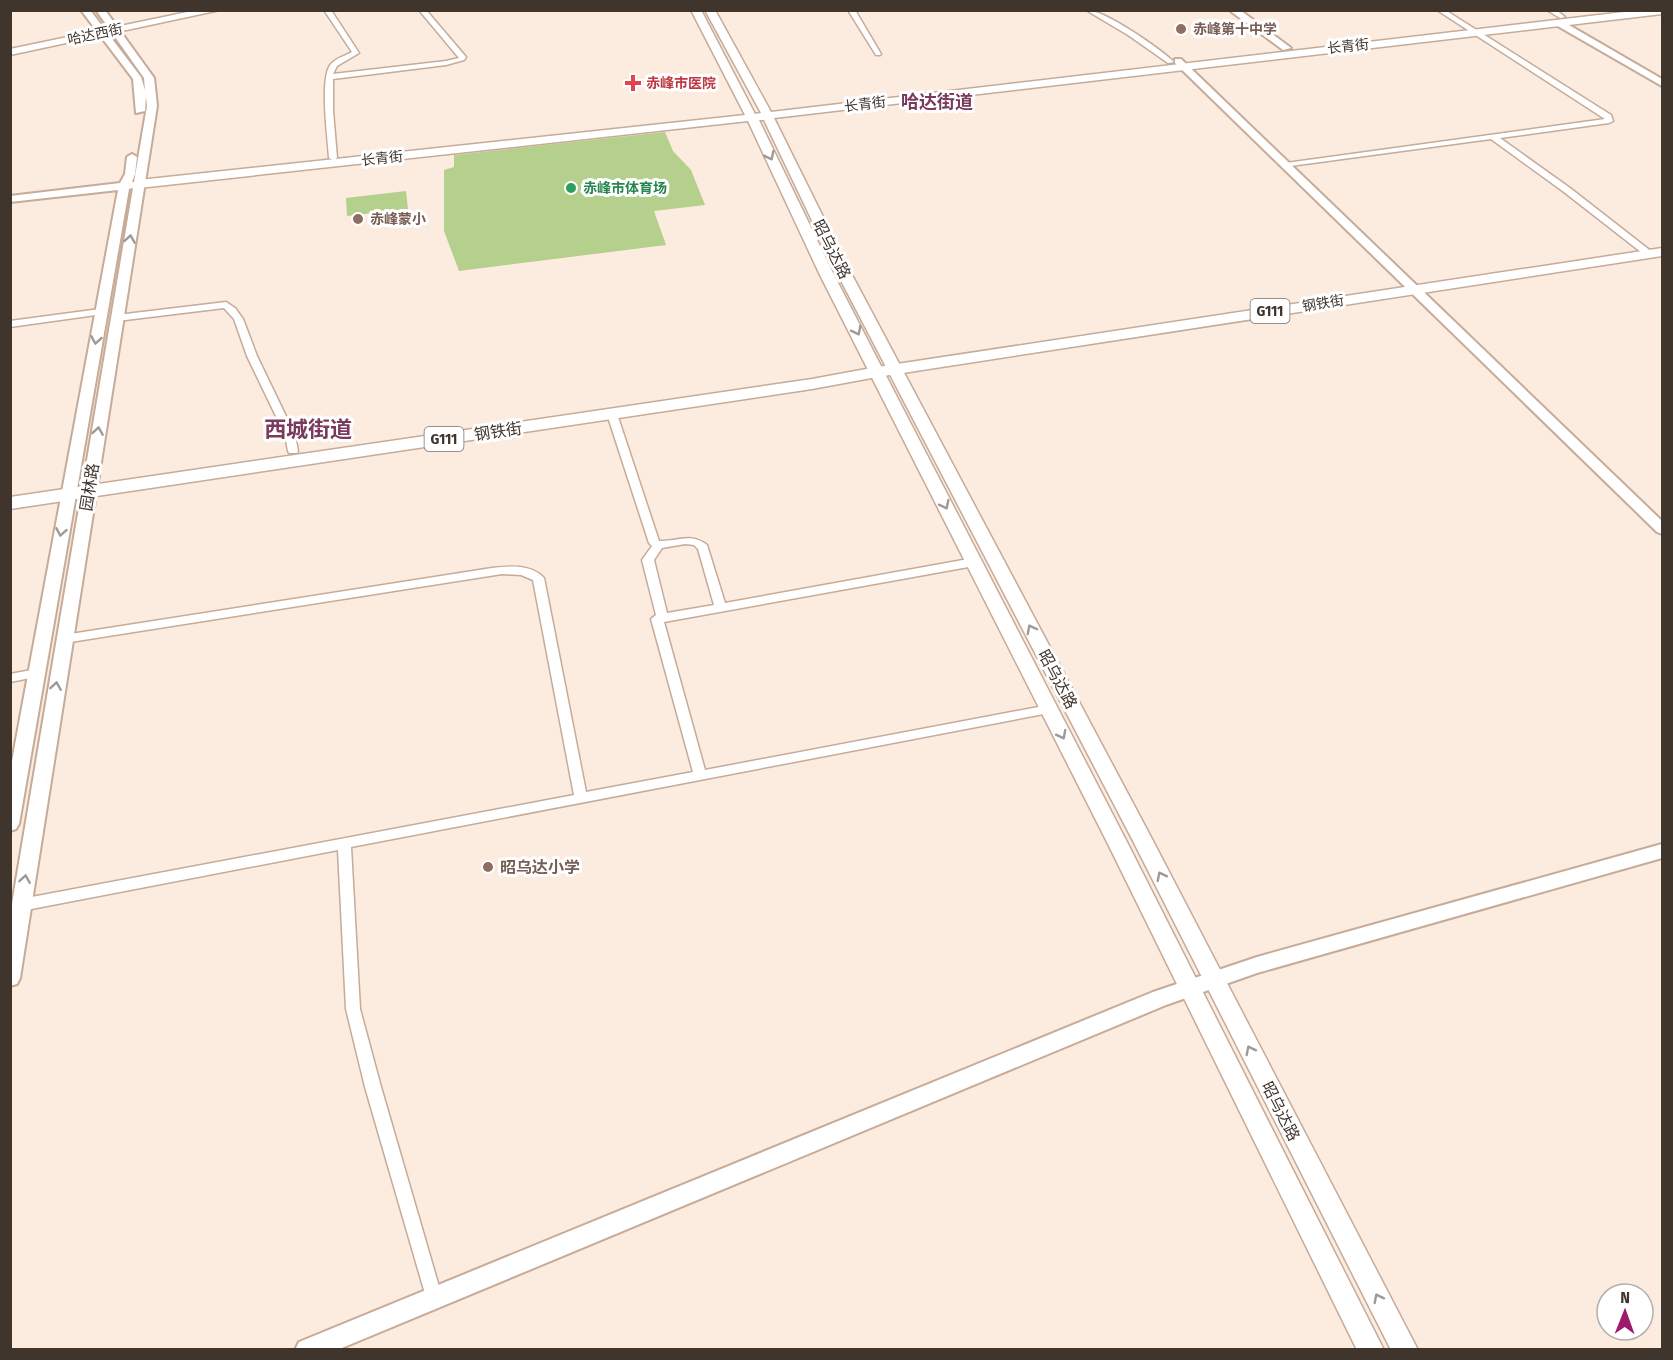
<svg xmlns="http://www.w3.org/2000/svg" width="1673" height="1360" font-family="'Fira Sans Condensed','Noto Sans SC',sans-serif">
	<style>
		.green { fill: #b5cf8c }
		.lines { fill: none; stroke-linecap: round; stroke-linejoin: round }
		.minor-casing { stroke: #c6ab98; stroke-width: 3 }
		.tertiary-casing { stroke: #c6ab98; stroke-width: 4 }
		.secondary-casing { stroke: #c6ab98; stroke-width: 3 }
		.trunk-casing { stroke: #c6ab98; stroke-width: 3 }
		.minor { fill: #fff; fill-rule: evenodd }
		.tertiary { fill: #fff; fill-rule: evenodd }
		.secondary { fill: #fff; fill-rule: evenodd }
		.trunk { fill: #fff; fill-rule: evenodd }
		.oneway { stroke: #a09a96 }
		.education-dot { fill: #8d6e63; stroke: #fff; stroke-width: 2 }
		.health-dot { fill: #e0444e; stroke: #fff; stroke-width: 2 }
		.leisure-dot { fill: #2e9e5b; stroke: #fff; stroke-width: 2 }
		.labels { text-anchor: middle; stroke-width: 6; stroke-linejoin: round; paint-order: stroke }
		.far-education-label { font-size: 14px; font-weight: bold; fill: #785e54; stroke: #fff; text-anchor: start }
		.far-street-label { font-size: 14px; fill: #40352d; stroke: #fff }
		.far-health-label { font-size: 14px; font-weight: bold; fill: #be3a42; stroke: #fff; text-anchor: start }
		.far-leisure-label { font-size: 14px; font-weight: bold; fill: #27864d; stroke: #fff; text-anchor: start }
		.shield { fill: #fff; stroke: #79726c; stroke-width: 1.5 }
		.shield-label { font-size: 15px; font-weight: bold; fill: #40352d }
		.street-label { font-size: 16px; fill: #40352d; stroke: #fff }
		.education-label { font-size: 16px; font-weight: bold; fill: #785e54; stroke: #fff; text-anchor: start }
		.far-district-label { font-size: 18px; font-weight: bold; fill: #7a3a5d; stroke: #fff }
		.district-label { font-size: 22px; font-weight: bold; fill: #7a3a5d; stroke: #fff }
	</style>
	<rect width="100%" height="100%" fill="#fcebdf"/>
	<!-- green -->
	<g class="green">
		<path d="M665 132 673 151 691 170 705 205 654 211 666 245 459 271 444 231V170L454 167V155Z"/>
		<path d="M406 191 408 209 347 216 346 198Z"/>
	</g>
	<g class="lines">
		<!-- minor casing -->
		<g class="minor-casing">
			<g id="minor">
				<path d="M324 10H331L359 53 337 66 333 74 446 61 459 58 419 10H426L466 57 464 60 446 65 333 79V111L337 158 333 160 329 158C328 139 319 77 331 64 336 58 345 56 352 52Z"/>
				<path d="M848 10H855L881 54 880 55H876Z"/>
				<path d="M1086 10C1105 10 1159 48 1174 62L1168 63 1128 35Z"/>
				<path d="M1437 10H1445L1611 115 1613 121 1609 123 1500 138 1570 188 1652 252V256H1646L1564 192 1491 139 1283 167 1282 165 1286 163 1605 119Z"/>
				<path d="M1547 10H1556L1565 17 1560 18Z"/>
				<path d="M226 302 235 308 243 319 257 356 295 435 298 451 297 453H289L288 451 285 435 247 356 234 319 224 308 117 321 112 318 117 315Z"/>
				<path d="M100 309 105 312 103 314 10 327V321Z"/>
				<path d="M612 411 617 414 659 541C676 542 691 532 707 545L725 603 974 558 980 562 974 566 664 622 705 770 1049 705 1055 709 1049 713 351 847 360 1009 381 1087 442 1297 440 1303 434 1305 428 1303 426 1297 365 1087 346 1009 338 850 21 911 16 909 14 905 16 901 21 899 574 795 533 580 521 575 502 574 64 643 58 639 64 635 492 568C509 566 531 564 544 578L586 792 693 772 651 619 656 615 642 560 652 546 649 543 607 414ZM685 544 694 545 698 549 714 605 667 613 654 560 662 548Z"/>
				<path d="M37 669 41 670 43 673 41 676 10 682V674Z"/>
			</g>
		</g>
		<!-- tertiary casing -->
		<g class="tertiary-casing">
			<g id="tertiary">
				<path d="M81 10H90L141 77 145 90 144 78 96 10H105L154 78 157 106 20 978 17 984 10 986V916L133 188 129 189 19 824 16 829 10 831V772L118 190 10 202V196L120 183 125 174 127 157 132 154 137 157 135 174 132 182H134L147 106 146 96 145 111 136 113 133 79Z"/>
				<path d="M1229 10H1240L1291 48 1283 50Z"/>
				<path d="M1556 21H1562L1662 79V86L1556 25Z"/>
				<path d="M1175 59H1181L1662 521V534L1657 532 1175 63Z"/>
				<path d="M1662 844V858L1257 973 1166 1005 337 1350H295L299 1342 1153 992 1257 957Z"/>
			</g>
		</g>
		<!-- secondary casing -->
		<g class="secondary-casing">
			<g id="secondary">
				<path d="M197 10H220L10 55V49Z"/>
				<path d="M691 10H701L755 114 761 113 705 10H715L771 112 1641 10H1662V14L774 118 851 273 1152 839 1418 1350H1391L1132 839 837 273 764 120H759L834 275 1128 844 1384 1350H1357L1108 844 820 275 748 121 139 188 133 184 139 180 745 115Z"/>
			</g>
		</g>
		<!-- trunk casing -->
		<g class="trunk-casing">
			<path id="trunk" d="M1662 248V256L877 377 812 389 10 509V497L812 379 877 367Z"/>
		</g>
		<!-- minor -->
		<use href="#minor" class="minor"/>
		<!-- tertiary -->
		<use href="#tertiary" class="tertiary"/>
		<!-- secondary -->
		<use href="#secondary" class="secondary"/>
		<!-- trunk -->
		<use href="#trunk" class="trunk"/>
	</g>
	<!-- one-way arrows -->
	<defs><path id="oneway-chevron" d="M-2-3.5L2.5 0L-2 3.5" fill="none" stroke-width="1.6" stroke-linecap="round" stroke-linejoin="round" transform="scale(1.5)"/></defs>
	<g class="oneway">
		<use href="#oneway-chevron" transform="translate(770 156) rotate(64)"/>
		<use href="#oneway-chevron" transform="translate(130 239) rotate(-81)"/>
		<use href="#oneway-chevron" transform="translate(857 331) rotate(63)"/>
		<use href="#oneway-chevron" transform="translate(96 340) rotate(100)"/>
		<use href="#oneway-chevron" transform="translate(98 431) rotate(-81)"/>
		<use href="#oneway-chevron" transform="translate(945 505) rotate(63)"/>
		<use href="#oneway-chevron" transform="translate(61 532) rotate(100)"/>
		<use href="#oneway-chevron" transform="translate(1031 629) rotate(-118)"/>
		<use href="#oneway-chevron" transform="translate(56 686) rotate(-81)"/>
		<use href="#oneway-chevron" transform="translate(1062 735) rotate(63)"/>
		<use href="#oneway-chevron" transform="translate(1161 876) rotate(-117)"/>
		<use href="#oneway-chevron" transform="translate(25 879) rotate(-81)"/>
		<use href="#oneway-chevron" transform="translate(1250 1050) rotate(-117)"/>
		<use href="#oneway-chevron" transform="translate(1378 1298) rotate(-117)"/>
	</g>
	<!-- markers -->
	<g class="education-dot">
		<circle cx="1181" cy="29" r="6"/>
		<circle cx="358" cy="219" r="6"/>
		<circle cx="488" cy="867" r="6"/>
	</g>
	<path class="health-dot" d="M630 74h6v6h6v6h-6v6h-6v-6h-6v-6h6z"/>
	<circle class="leisure-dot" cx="571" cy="188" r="6"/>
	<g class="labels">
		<!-- far-education labels -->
		<g class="far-education-label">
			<text x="1193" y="34">赤峰第十中学</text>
			<text x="370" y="224">赤峰蒙小</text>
		</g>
		<!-- far-street labels -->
		<g class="far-street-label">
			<text transform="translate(95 34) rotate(-12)" y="5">哈达西街</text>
			<text transform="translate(1348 46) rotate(-6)" y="5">长青街</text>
			<text transform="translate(865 104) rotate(-7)" y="5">长青街</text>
			<text transform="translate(382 158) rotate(-6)" y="5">长青街</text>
			<text transform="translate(1323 303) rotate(-9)" y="5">钢铁街</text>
		</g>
		<!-- far-health labels -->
		<g class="far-health-label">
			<text x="646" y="88">赤峰市医院</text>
		</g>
		<!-- far-leisure labels -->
		<g class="far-leisure-label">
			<text x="583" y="193">赤峰市体育场</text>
		</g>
		<!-- shield labels -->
		<g class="shield">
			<rect x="1250.5" y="299" width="39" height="24" rx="4.5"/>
			<rect x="424.5" y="427" width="39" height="24" rx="4.5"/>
		</g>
		<g class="shield-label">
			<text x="1270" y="316">G111</text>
			<text x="444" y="444">G111</text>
		</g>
		<!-- street labels -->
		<g class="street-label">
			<text transform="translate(832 249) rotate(63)" y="6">昭乌达路</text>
			<text transform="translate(498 431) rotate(-8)" y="6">钢铁街</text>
			<text transform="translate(89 487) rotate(-81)" y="6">园林路</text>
			<text transform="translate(1058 679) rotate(62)" y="6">昭乌达路</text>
			<text transform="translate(1281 1111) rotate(63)" y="6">昭乌达路</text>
		</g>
		<!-- education labels -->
		<g class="education-label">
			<text x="500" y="873">昭乌达小学</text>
		</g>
		<!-- far-district labels -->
		<g class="far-district-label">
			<text x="937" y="108">哈达街道</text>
		</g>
		<!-- district labels -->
		<g class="district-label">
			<text x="308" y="437">西城街道</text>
		</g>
	</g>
	<!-- border -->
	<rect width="1673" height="1360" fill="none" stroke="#40352d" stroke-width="24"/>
	<!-- north arrow -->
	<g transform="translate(1625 1312) rotate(1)"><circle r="28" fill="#ffffff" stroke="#b3aeab" stroke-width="1.5"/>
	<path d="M0-4.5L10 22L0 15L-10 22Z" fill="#9d1a6d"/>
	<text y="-9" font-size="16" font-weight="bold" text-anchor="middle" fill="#40352d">N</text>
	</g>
</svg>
